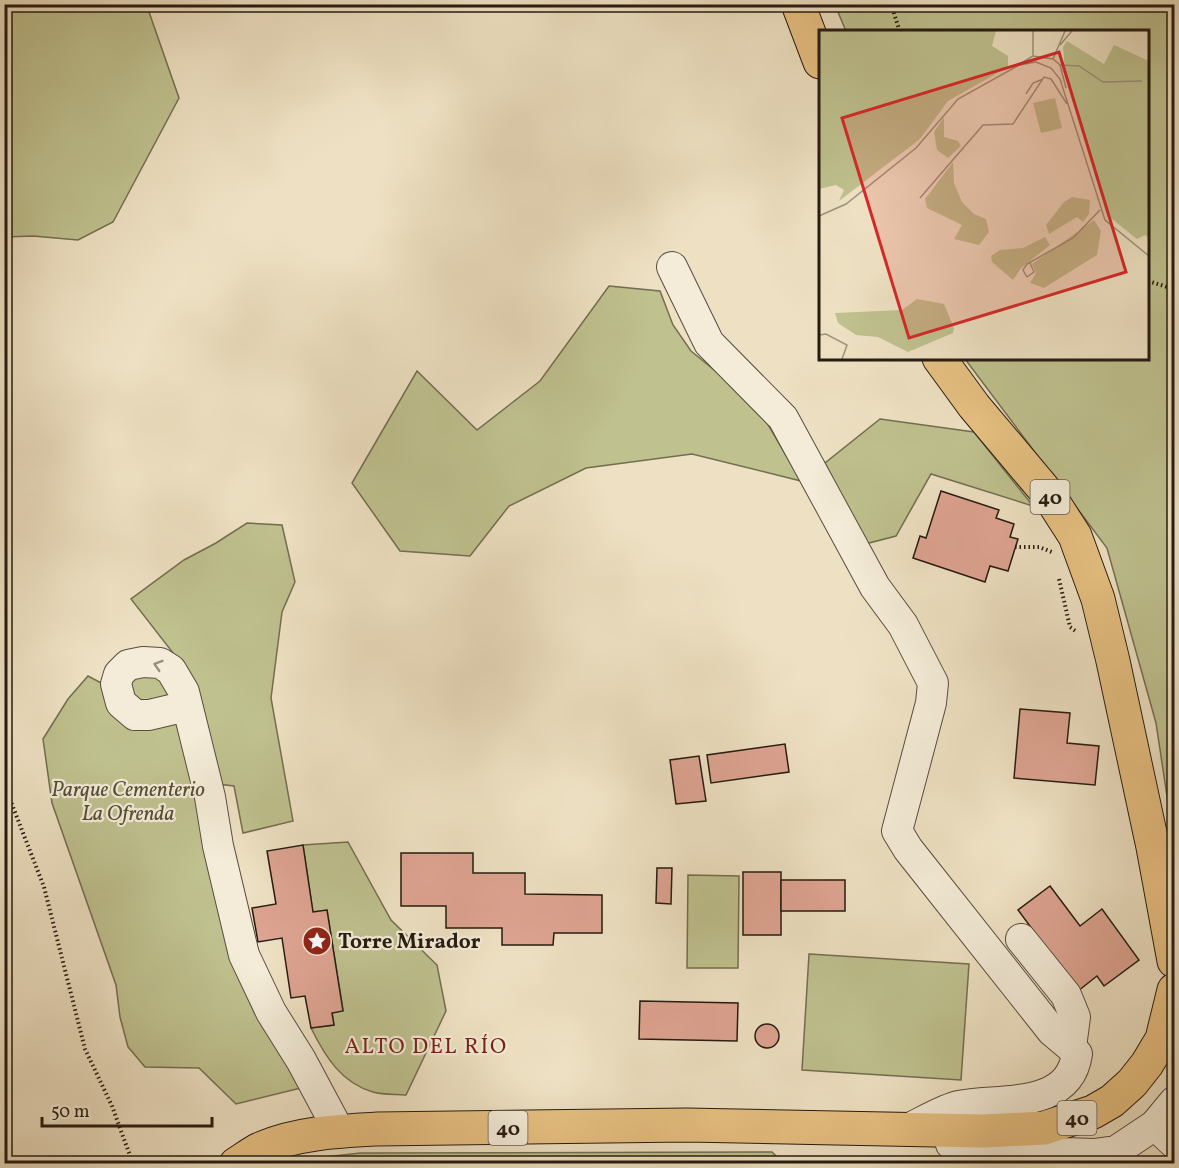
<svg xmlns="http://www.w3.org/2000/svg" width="1179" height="1168" font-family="Vollkorn,serif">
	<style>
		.green { fill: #bfc18f; stroke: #726e50; stroke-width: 1.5 }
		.building { fill: #dea492; stroke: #251b11; stroke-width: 1.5 }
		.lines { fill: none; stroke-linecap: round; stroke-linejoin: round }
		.minor-casing { stroke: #574c3e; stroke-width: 32 }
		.major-casing { stroke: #251b11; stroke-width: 35 }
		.path { stroke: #251b11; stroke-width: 4; stroke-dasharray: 1.5 3; stroke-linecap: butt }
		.minor { stroke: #f4ecd8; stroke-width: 30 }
		.major { stroke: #e7c082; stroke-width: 33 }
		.oneway { stroke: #978e7e }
		.labels { text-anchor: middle; stroke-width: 4.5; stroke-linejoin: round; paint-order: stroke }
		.shield { fill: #f4ecd8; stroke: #635a4d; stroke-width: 1.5 }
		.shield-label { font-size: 20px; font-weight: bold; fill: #251b11 }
		.park-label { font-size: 21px; font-style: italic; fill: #534d37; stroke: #f4ecd8 }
		.poi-label { font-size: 21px; font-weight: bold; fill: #251b11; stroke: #f4ecd8; text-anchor: start }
		.neighbourhood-label { font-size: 22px; letter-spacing: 1.5px; fill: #7a1f14; stroke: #f4ecd8 }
		.inset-road { fill: none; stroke: #9e927c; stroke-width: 1.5 }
		.view { fill: #d62828; fill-opacity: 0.15; stroke: #d62828; stroke-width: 3 }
		.inset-edge { fill: none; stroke: #251b11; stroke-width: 3 }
	</style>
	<rect width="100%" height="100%" fill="#eee1c3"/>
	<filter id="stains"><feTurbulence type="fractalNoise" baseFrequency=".00333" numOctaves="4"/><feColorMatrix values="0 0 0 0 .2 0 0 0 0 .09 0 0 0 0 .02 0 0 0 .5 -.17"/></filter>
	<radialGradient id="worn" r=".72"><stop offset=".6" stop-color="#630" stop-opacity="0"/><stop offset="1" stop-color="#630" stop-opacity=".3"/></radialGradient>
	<!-- green -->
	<g class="green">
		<path d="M5 4 151 5 149 12 179 98 113 222 78 240 33 236 5 237Z"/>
		<path d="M835 5H1174V843L1156 723 1107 548 965 359 1148 358V32L846 31Z"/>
		<path d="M609 286 660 291 673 325 691 351 756 404 801 481 692 454 586 468 509 506 470 556 400 551 352 483 417 371 477 430 540 381Z"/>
		<path d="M880 419 974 432 1033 506 931 474 896 536 865 544 825 463Z"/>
		<path d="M247 523 282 525 295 582 282 612 271 698 293 821 243 833 234 786 217 784 177 658 131 599 184 560 216 543Z"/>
		<path d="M150 669 178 697 131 704 125 681Z"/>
		<path d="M88 676 107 686 112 704 181 716 301 1088 236 1104 199 1068 145 1067 128 1047 120 1017 116 985 52 803 43 739 68 699Z"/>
		<path d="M348 842 391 920 437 965 446 1011 406 1095C396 1094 383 1095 373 1092 341 1083 325 1056 311 1028L334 1025 332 1013 343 1010 327 910 313 912 303 845Z"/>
		<path d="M688 875 739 876 738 968H687Z"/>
		<path d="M809 954 969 964 961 1080 802 1070Z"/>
		<path d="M772 1152 783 1163H297L307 1159 360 1153Z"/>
	</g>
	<!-- building -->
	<g class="building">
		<path d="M941 491 999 510 996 518 1014 524 1010 537 1018 539 1008 571 990 566 985 582 913 558 920 536 926 538Z"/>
		<path d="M1020 709 1070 713 1067 743 1099 746 1095 785 1014 778Z"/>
		<path d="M785 744 789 772 711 783 707 755Z"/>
		<path d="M699 756 706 801 676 804 670 760Z"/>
		<path d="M303 845 313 912 327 910 343 1011 332 1013 334 1025 311 1028 305 996 291 998 282 938 258 942 252 908 276 904 267 851Z"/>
		<path d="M401 853H473V873H525V894L602 895V933H554L553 945H502V928H446V906H401Z"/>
		<path d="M657 868H672L671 904 656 903Z"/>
		<rect x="743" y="872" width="38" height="63"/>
		<rect x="781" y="880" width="64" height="31"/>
		<path d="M1050 886 1080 926 1102 909 1139 960 1104 986 1097 976 1078 991 1018 910Z"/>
		<path d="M640 1001 738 1003 737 1041 639 1039Z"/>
		<circle cx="767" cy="1036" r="12"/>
	</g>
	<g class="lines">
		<!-- minor casing -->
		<g class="minor-casing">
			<g id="minor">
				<path d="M672 267 709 343 783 418 875 587 903 625 933 683 931 703 897 831 908 849 1052 1031 1071 1047 1077 1054C1069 1110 1000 1098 959 1106 944 1109 923 1122 908 1129"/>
				<path d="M187 706 149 715H135L121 703 116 684 119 674 128 665 143 662 160 663 171 670 184 692 210 797 218 846 244 955 271 1012 301 1060 339 1131"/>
				<path d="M1021 939 1066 995 1075 1017 1071 1047"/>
				<path d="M1155 1125 1174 1143"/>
				<path d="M951 1144 1064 1153 1094 1154 1116 1151 1155 1125 1174 1102"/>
			</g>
		</g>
		<!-- major casing -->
		<g class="major-casing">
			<g id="major">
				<path d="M798 4 820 62"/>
				<path d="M939 358 974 406 1048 494 1075 536 1098 599 1113 661 1153 847 1174 961"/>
				<path d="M236 1164C244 1159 252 1153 260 1149 296 1133 339 1131 377 1129L687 1125 984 1131 1044 1128 1093 1112 1112 1101 1132 1083 1147 1064 1162 1039 1174 990"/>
			</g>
		</g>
		<!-- path -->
		<g class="path">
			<path d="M891 4 900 32"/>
			<path d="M1148 281 1174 289"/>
			<path d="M1015 547H1039L1052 552"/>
			<path d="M1059 579 1070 627 1077 632"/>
			<path d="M4 792 11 802 44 887 85 1049 112 1106 133 1164"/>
		</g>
		<!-- minor -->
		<use href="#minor" class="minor"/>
		<!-- major -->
		<use href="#major" class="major"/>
	</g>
	<!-- one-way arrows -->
	<defs><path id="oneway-chevron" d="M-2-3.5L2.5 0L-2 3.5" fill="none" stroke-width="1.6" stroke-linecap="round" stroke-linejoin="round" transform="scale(1.5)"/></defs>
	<use class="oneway" href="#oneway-chevron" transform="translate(158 665) rotate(-162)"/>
	<!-- icons -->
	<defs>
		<g id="sight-disc" transform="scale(1.5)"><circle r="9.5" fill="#8f2418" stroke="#f4ecd8"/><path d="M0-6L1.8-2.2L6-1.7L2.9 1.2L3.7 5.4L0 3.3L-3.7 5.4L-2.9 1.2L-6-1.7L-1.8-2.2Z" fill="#fff"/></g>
	</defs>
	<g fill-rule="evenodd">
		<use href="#sight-disc" x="317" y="941"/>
	</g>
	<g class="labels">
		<!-- shield labels -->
		<g class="shield">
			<rect x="1030.5" y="480" width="39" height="34" rx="4.5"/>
			<rect x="1057.5" y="1101" width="39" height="34" rx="4.5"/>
			<rect x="488.5" y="1111" width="39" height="34" rx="4.5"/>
		</g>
		<g class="shield-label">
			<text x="1050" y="504">40</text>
			<text x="1077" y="1125">40</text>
			<text x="508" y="1135">40</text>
		</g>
		<!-- park labels -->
		<g class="park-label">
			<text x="128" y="796">Parque Cementerio<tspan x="128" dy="24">La Ofrenda</tspan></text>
		</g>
		<!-- poi labels -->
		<g class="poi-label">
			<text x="338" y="948">Torre Mirador</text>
		</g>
		<!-- neighbourhood labels -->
		<g class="neighbourhood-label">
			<text x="426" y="1053">ALTO DEL RÍO</text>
		</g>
	</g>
	<!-- overview -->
	<g transform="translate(819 30)">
		<rect width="330" height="330" fill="#eee1c3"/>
		<path d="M0 1H177L173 16 189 26V37L129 71 101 109 20 171 25 160 17 155 0 159ZM248 11 285 34 295 15 330 31V208L326 205 318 209 288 185 246 41 244 17ZM236 68 243 98 222 103 214 73ZM125 87V107L139 111 142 116 129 128 118 120 115 102ZM134 132 135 153 143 172 155 184 167 189 170 202 160 215 135 209 143 195 108 178 106 169ZM253 167 271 170 270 184 264 192 258 187 230 204 227 195 245 172ZM275 190 282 201 278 225 225 258 211 253 217 243 213 234ZM226 207 231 215 202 238 194 250 173 232 172 226 181 220 204 218ZM98 269 125 274 135 298 134 303 89 322 59 307 37 305 19 293 16 283 83 280Z" fill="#bfc18f"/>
		<path class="inset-road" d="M241 15 253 1M214 26V1M234 29 246 1M241 35 260 36 284 52 323 51M197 36 214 26 234 29 241 35 247 58M207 64 214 53 224 49M101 168 164 95 194 94 225 47 232 49 248 74M0 186 27 174 97 118 139 69 200 35 217 32 232 38 241 49 286 190 330 226M211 233 215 242 208 247 204 240 208 234 254 208 281 180M0 305 7 304 28 315 23 329"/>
		<path class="view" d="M240 22 307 242 90 308 23 88Z"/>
		<rect width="330" height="330" class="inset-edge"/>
	</g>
	<!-- margin -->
	<rect width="1179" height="1168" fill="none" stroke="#eee1c3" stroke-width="24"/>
	<rect x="6" y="6" width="1167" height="1156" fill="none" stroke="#251b11" stroke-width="3"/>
	<rect x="12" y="12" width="1155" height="1144" fill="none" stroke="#251b11" stroke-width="1.5"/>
	<!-- scale -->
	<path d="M42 1117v9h170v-9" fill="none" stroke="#251b11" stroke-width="3"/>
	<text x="51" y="1117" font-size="18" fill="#251b11" stroke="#f4ecd8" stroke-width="4.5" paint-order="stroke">50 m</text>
	<rect width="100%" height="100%" filter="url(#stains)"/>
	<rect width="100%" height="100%" fill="url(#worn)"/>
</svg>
